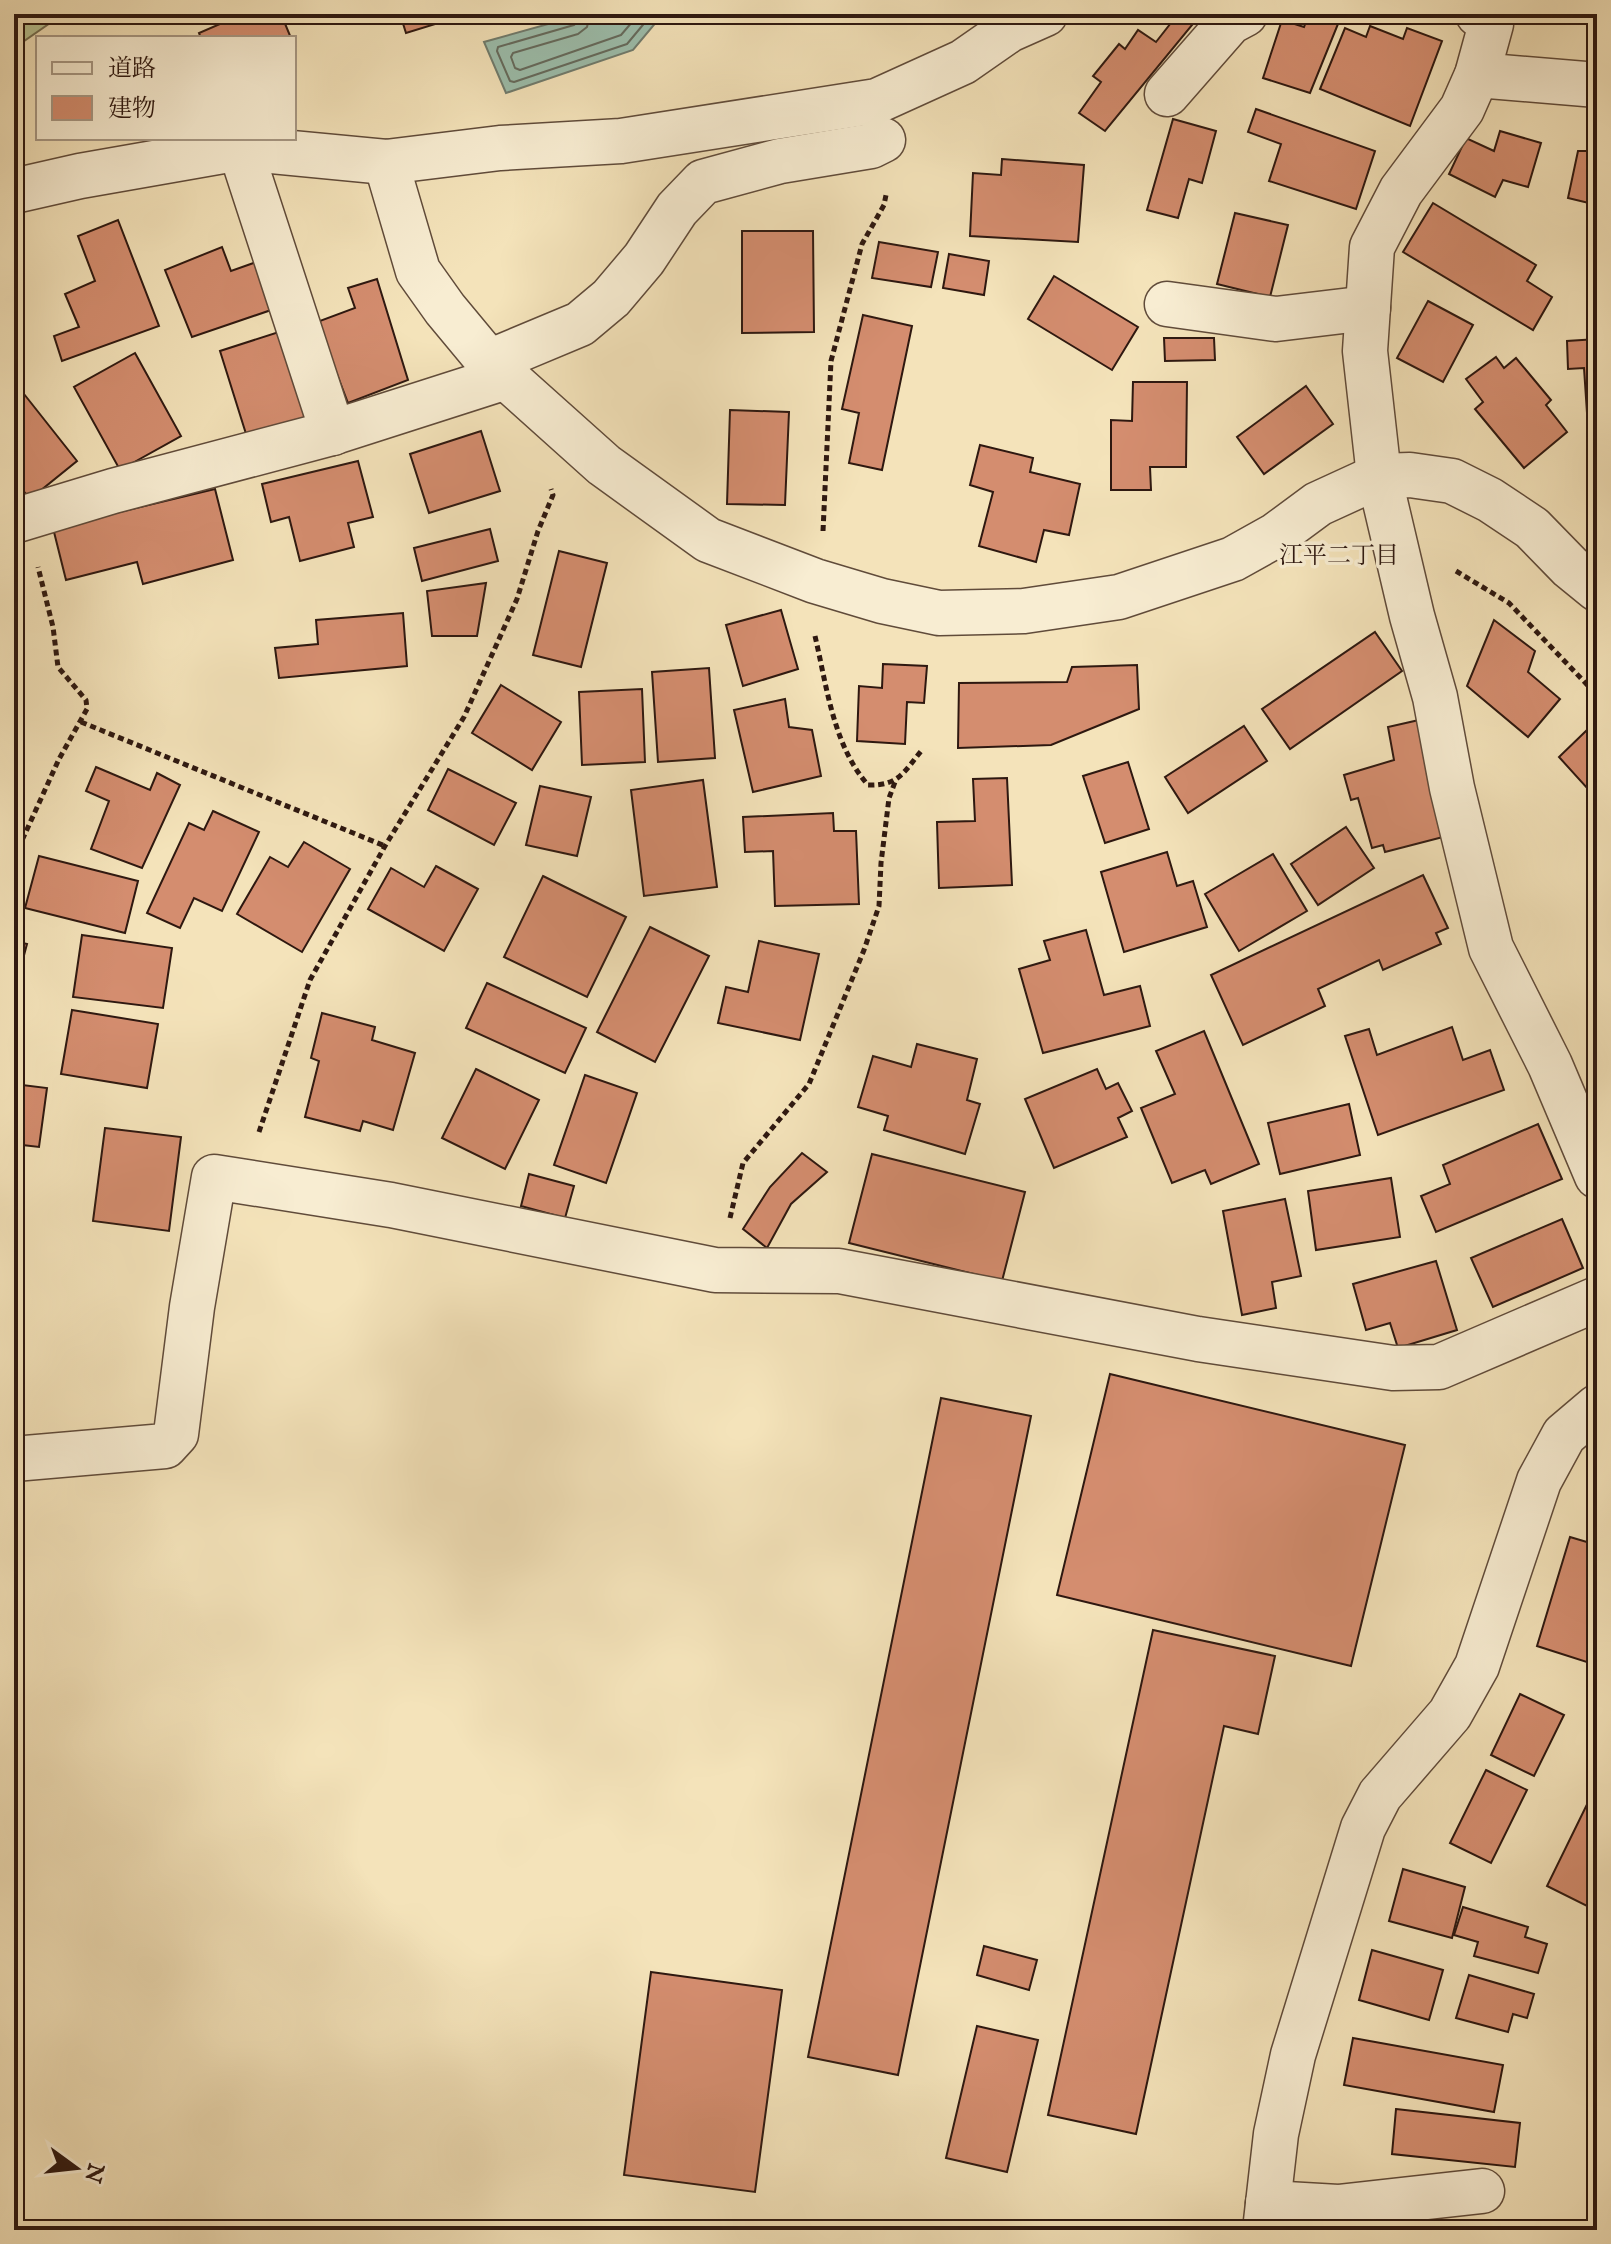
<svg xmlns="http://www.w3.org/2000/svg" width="1611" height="2244" font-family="'IM FELL English','Noto Serif JP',serif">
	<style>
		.green { fill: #b8c492; stroke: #736e51; stroke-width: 2 }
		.water { fill: #9cbeac; stroke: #707c6e; stroke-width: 2 }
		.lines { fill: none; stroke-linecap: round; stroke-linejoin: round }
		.shore { stroke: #656b5e; stroke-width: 2 }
		.building { fill: #d48d6f; stroke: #2e1810; stroke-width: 2 }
		.minor-casing { stroke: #604b3a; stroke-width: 47 }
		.path { stroke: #2e1810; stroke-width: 5; stroke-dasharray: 6 4; stroke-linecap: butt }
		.minor { stroke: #f8edd2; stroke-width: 44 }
		.labels { text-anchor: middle; stroke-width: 7; stroke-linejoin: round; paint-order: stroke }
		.neighbourhood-label { font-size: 24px; fill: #2e1810; stroke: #f8edd2 }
	</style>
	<rect width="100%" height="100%" fill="#f4e3ba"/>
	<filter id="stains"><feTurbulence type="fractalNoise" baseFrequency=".0025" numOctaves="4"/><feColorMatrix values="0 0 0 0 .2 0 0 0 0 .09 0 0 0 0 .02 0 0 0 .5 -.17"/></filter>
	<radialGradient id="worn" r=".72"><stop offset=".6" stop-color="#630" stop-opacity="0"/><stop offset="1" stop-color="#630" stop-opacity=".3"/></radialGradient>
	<!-- green -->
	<path class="green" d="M14 14H63L14 48Z"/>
	<!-- water -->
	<path class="water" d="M584 14H663L633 50 506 93 484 42Z"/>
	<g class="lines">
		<!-- shore -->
		<g class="shore">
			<path d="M580 14 579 20 574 25 498 47 497 51 510 81 514 82 627 44 652 14"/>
			<path d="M590 14 587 27 578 34 513 53 511 57 515 68 520 70 621 35 639 14"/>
		</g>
	</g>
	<!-- building -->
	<g class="building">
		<path d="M243 14H281L291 38H201L199 33Z"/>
		<path d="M400 14H453L455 18 406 33Z"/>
		<path d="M1178 14H1190L1197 19 1105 131 1079 113 1101 82 1093 76 1119 44 1125 49 1138 30 1156 42Z"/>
		<path d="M1309 14H1328L1340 19 1310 93 1263 78 1282 20 1304 27Z"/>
		<path d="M1370 26 1403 39 1407 28 1442 41 1410 126 1320 89 1345 28 1366 37Z"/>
		<path d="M1256 109 1375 151 1356 209 1269 181 1281 144 1248 132Z"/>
		<path d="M1173 119 1216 131 1202 183 1189 179 1178 218 1147 210Z"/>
		<path d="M1500 131 1541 143 1528 187 1503 180 1495 197 1449 174 1466 138 1494 151Z"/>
		<path d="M1597 137V224L1589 222 1593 204 1568 198 1578 151H1594Z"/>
		<path d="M1002 159 1084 165 1078 242 970 236 973 173 1001 175Z"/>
		<path d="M1433 203 1536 265 1527 281 1552 297 1533 330 1403 252Z"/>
		<path d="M1235 213 1288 225 1270 297 1217 284Z"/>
		<path d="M118 220 159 326 62 361 54 336 79 327 65 294 95 281 78 236Z"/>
		<path d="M742 231H813L814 332 742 333Z"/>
		<path d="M879 242 938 252 931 287 872 278Z"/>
		<path d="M222 247 231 271 262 260 277 308 192 337 165 270Z"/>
		<path d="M949 254 989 261 984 295 943 288Z"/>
		<path d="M1054 276 1138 327 1112 370 1028 319Z"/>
		<path d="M377 279 408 380 348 403 317 322 355 308 348 288Z"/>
		<path d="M1428 301 1473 325 1443 382 1397 358Z"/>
		<path d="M863 315 912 326 882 470 849 463 859 413 842 409Z"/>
		<path d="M282 331 309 417 247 437 220 351Z"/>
		<path d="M1164 338H1214L1215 360 1165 361Z"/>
		<path d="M1597 339V413H1587L1584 368 1568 369 1567 341Z"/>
		<path d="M135 353 181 436 120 470 74 387Z"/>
		<path d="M1496 357 1504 368 1516 358 1551 400 1546 405 1567 432 1524 468 1475 409 1483 402 1466 379Z"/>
		<path d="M1133 382H1187L1186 467H1150L1151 490H1111V420L1132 421Z"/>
		<path d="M1306 386 1333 424 1264 474 1237 437Z"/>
		<path d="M24 394 77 461 30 499 14 479V402Z"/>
		<path d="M730 410 789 412 785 505 727 504Z"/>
		<path d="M481 431 500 491 429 513 410 454Z"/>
		<path d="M980 445 1033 458 1030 472 1080 484 1069 535 1044 530 1036 562 979 546 993 492 970 485Z"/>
		<path d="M358 461 373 517 348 523 354 547 300 561 289 517 271 522 262 484Z"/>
		<path d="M215 489 233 560 143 584 137 562 66 580 53 528Z"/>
		<path d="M490 529 498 561 422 581 414 548Z"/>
		<path d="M559 551 607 563 581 667 533 655Z"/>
		<path d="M486 583 477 636H432L427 591Z"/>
		<path d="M781 610 798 669 743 686 726 625Z"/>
		<path d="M403 613 407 666 279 678 275 648 318 644 316 620Z"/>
		<path d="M1494 620 1535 651 1528 672 1560 699 1528 737 1467 686Z"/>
		<path d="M1375 632 1402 671 1290 749 1262 709Z"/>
		<path d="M883 664 927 666 924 703 907 702 905 744 857 741 859 686 882 688Z"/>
		<path d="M1137 665 1139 709 1051 745 958 748 959 683 1067 682 1072 667Z"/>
		<path d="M709 668 715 758 658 762 652 672Z"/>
		<path d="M501 685 561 722 532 770 472 733Z"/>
		<path d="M642 689 645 762 582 765 579 692Z"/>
		<path d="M785 699 789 727 812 730 821 776 753 792 734 710Z"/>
		<path d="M1419 720 1443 837 1385 852 1383 845 1372 848 1358 798 1351 800 1344 775 1394 760 1388 727Z"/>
		<path d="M1244 726 1267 761 1188 813 1165 777Z"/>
		<path d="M1587 730 1597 741V799L1559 757Z"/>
		<path d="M1128 762 1149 829 1105 843 1083 776Z"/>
		<path d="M96 767 150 790 157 773 180 785 142 868 91 849 109 801 86 791Z"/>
		<path d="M448 769 516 803 494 845 428 810Z"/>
		<path d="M1007 778 1012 885 939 888 937 822 975 821 973 779Z"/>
		<path d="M703 780 717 887 644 896 631 790Z"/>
		<path d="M540 786 591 797 577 856 526 845Z"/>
		<path d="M213 811 259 832 222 911 194 898 180 928 147 913 189 823 204 830Z"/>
		<path d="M833 813 834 831H856L859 904 775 906 773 851 745 852 743 817Z"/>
		<path d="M1346 827 1374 868 1318 905 1291 864Z"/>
		<path d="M304 842 350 869 302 952 237 914 270 857 288 867Z"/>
		<path d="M1167 852 1177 886 1193 881 1207 927 1124 952 1101 872Z"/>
		<path d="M1273 854 1307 911 1239 951 1205 894Z"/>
		<path d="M39 856 138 881 125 933 25 908Z"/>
		<path d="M436 866 478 889 444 951 368 909 391 868 424 887Z"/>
		<path d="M1423 875 1448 928 1436 933 1441 944 1383 970 1379 960 1318 989 1325 1006 1243 1045 1211 975Z"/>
		<path d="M543 876 626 917 587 997 504 957Z"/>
		<path d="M650 927 709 956 655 1062 597 1032Z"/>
		<path d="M1086 930 1104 995 1140 986 1150 1026 1043 1053 1019 969 1050 960 1044 941Z"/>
		<path d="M82 935 172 948 163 1008 73 997Z"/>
		<path d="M14 941 27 944 14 993Z"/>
		<path d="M759 941 819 954 800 1040 718 1023 726 987 748 992Z"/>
		<path d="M487 983 586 1028 565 1073 466 1028Z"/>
		<path d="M72 1010 158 1024 147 1088 61 1074Z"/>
		<path d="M322 1013 375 1027 372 1040 415 1053 393 1130 363 1121 360 1131 305 1117 319 1061 311 1058Z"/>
		<path d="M1452 1027 1463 1060 1490 1050 1504 1090 1378 1135 1345 1036 1369 1029 1377 1055Z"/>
		<path d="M1204 1031 1259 1164 1211 1184 1205 1170 1172 1183 1141 1108 1175 1094 1156 1051Z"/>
		<path d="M917 1044 977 1059 967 1100 980 1104 965 1154 884 1130 888 1116 858 1107 873 1056 911 1067Z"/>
		<path d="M476 1069 539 1100 505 1169 442 1138Z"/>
		<path d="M1097 1069 1106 1089 1118 1083 1132 1111 1118 1118 1127 1137 1054 1168 1025 1099Z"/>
		<path d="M585 1075 637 1093 606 1183 554 1165Z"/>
		<path d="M14 1084 47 1088 39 1147 14 1144Z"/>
		<path d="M1349 1104 1360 1155 1280 1174 1268 1123Z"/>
		<path d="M1538 1124 1562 1179 1436 1232 1421 1196 1450 1184 1443 1165Z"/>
		<path d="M105 1128 181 1137 169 1231 93 1221Z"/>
		<path d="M802 1153 827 1172 791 1204 767 1248 743 1229 770 1187Z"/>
		<path d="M872 1154 1025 1192 1002 1281 849 1243Z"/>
		<path d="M529 1174 574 1186 565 1218 521 1206Z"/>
		<path d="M1391 1178 1400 1237 1316 1250 1308 1191Z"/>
		<path d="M1285 1199 1301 1276 1272 1282 1276 1308 1242 1315 1223 1211Z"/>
		<path d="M1562 1219 1583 1268 1493 1307 1471 1258Z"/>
		<path d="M1436 1261 1457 1330 1398 1348 1390 1323 1366 1330 1353 1284Z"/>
		<path d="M1110 1374 1405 1445 1351 1666 1057 1595Z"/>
		<path d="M941 1398 1031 1416 898 2075 808 2057Z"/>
		<path d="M1570 1537 1597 1545 1596 1665 1537 1646Z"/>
		<path d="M1153 1630 1275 1656 1258 1734 1224 1726 1136 2134 1048 2115Z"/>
		<path d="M1520 1694 1564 1715 1534 1776 1491 1755Z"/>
		<path d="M1486 1770 1527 1790 1491 1863 1450 1843Z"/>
		<path d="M1597 1784V1911L1547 1886Z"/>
		<path d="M1403 1869 1465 1887 1452 1938 1389 1921Z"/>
		<path d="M1463 1907 1528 1927 1525 1937 1547 1944 1538 1973 1474 1956 1478 1942 1454 1935Z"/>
		<path d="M984 1946 1037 1960 1029 1990 977 1975Z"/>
		<path d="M1372 1950 1443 1970 1429 2020 1359 2000Z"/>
		<path d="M651 1972 782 1990 755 2192 624 2175Z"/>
		<path d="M1469 1975 1534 1994 1527 2018 1513 2014 1508 2032 1456 2018Z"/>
		<path d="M977 2026 1038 2040 1007 2172 946 2158Z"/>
		<path d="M1353 2038 1503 2065 1494 2112 1344 2085Z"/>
		<path d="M1396 2109 1520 2123 1515 2167 1392 2154Z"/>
	</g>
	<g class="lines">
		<!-- minor casing -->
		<g class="minor-casing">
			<g id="minor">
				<path d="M1478 14 1491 24 1477 75 1462 109 1401 191 1372 247 1365 351 1379 476 1412 616 1435 697 1452 788 1491 948 1550 1065 1597 1176"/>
				<path d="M1477 75 1597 85"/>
				<path d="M1167 94 1230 22 1245 14"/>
				<path d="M240 148 333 433"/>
				<path d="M386 162 418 271 445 309 489 362 604 465 708 540 815 581 882 601 939 613 1024 611 1119 597 1233 559 1276 535 1318 504 1379 476 1410 475 1452 481 1490 500 1532 528 1570 567 1597 589"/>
				<path d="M14 191 80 176 240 148 386 162 500 148 621 141 877 101 963 62 1009 30 1045 14"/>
				<path d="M1167 304 1276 319 1368 308"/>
				<path d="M489 362 580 324 611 298 644 259 677 209 703 182 780 161 871 146 883 140"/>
				<path d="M14 521 113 491 328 434 506 377"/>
				<path d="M14 1459 165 1446 176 1434 192 1307 214 1177 391 1205 715 1270 839 1271 1198 1339 1393 1368 1439 1367 1597 1299"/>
				<path d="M1268 2203 1338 2207 1482 2191"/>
				<path d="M1265 2230 1276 2134 1293 2055 1363 1828 1380 1795 1450 1714 1477 1666 1539 1481 1564 1435 1597 1407"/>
			</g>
		</g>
		<!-- path -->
		<g class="path">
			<path d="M823 531 831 361 862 244 884 205 886 195"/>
			<path d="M1456 571 1509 603 1597 695"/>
			<path d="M815 636C827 687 833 745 868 785 900 786 904 771 923 749"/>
			<path d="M81 722 385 846"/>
			<path d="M14 858 59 759 87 709 86 700 58 667 53 627 38 567"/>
			<path d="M259 1132 310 980 385 846 464 717 517 599 538 531 553 495 551 489"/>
			<path d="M730 1218 743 1163 809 1084 864 950 879 906 881 863 889 798 895 782"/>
		</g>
		<!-- minor -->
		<use href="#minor" class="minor"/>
	</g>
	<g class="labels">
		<!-- neighbourhood labels -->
		<g class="neighbourhood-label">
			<text x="1339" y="563">江平二丁目</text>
		</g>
	</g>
	<!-- margin -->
	<rect width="1611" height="2244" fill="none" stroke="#f4e3ba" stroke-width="48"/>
	<rect x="16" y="16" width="1579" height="2212" fill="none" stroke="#2e1810" stroke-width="4"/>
	<rect x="24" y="24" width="1563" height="2196" fill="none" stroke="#2e1810" stroke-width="2"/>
	<!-- legend -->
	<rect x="36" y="36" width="260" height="104" fill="#f8edd2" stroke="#a79884" stroke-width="2"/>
	<rect x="52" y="62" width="40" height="12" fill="#f8edd2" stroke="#a79884" stroke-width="2"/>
	<text x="108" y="76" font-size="24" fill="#2e1810">道路</text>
	<rect x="52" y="96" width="40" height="24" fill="#d48d6f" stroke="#a79884" stroke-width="2"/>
	<text x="108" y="116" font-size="24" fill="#2e1810">建物</text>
	<!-- north arrow -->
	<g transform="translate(76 2168) rotate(105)" stroke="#f8edd2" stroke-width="6" paint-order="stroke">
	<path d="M0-6L14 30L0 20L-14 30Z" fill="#2e1810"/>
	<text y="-12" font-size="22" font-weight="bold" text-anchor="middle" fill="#2e1810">N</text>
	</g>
	<rect width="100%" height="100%" filter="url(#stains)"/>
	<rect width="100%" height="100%" fill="url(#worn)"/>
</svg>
